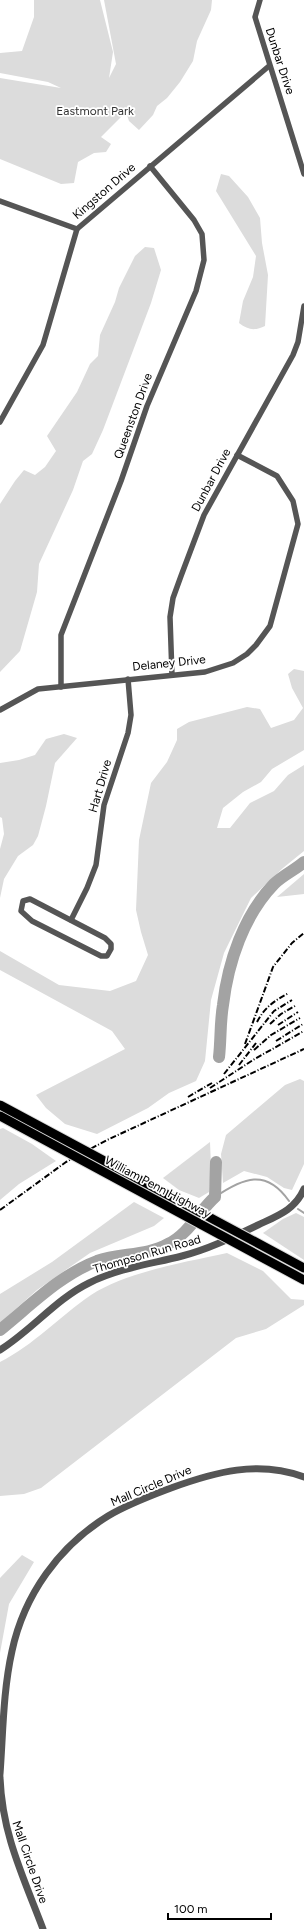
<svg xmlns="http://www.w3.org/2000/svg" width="304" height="1929" font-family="Figtree,sans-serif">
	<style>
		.green { fill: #dcdcdc }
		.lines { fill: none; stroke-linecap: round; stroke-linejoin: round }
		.stream { stroke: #a3a3a3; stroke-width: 2 }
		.river { stroke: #a3a3a3; stroke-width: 12 }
		.minor { stroke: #555; stroke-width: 5.5 }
		.tertiary { stroke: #555; stroke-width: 7 }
		.rail { stroke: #000; stroke-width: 2; stroke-dasharray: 6 2 1 2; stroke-linecap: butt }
		.trunk-bridge-casing { stroke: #dbdbdb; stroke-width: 11; stroke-linecap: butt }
		.trunk-bridge { stroke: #000; stroke-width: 9 }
		.labels { text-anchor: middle; stroke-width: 3.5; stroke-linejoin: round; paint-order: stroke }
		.street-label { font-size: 12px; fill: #000; stroke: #fff }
		.park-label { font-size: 12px; fill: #333; stroke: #fff }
	</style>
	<rect width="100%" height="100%" fill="#fff"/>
	<!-- green -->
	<g class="green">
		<path d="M34 0H100L113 52 109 78 116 64 104 0H212L211 10 197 41 193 61 180 82 167 98 157 106 153 115 139 130 129 121 126 112 101 137 111 144 106 152 94 153 78 162 74 183 61 184 0 159V78L61 88 48 82 0 73V53L22 51 34 17Z"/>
		<path d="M221 174 229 176 248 197 260 218 262 243 268 275 265 326C255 331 248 330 239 323L243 301 253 277 256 256 216 191Z"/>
		<path d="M145 247 154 248 161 270 151 303 103 430 92 454 83 461 73 490 39 564 37 592 20 651 0 672V504L15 481 24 470 35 475 45 467 56 451 47 436 77 392 90 364 98 356 100 335 115 302 119 288 135 256Z"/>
		<path d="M294 669 304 671V750L272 769 261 782 243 792 223 808 217 828H230L250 803 274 791 288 775 304 765V851L283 868 251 898 224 953 211 1000 205 1061 196 1081 169 1093 148 1108 97 1134 65 1124 46 1108 36 1095 125 1049 112 1031 0 970V951L59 985 110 991 136 981 148 955 141 932 136 910 139 840 151 783 167 762 177 740V729L189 722 247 707 260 709 271 728 294 720 303 708 292 688 288 674Z"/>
		<path d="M64 734 77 738 55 763 46 806 38 836 33 845 18 856 4 879 0 898V849L4 834 2 818 0 817V763L19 760 35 755 46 739Z"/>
		<path d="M304 874V894L277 897Z"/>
		<path d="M300 1079 304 1081V1164L292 1190 284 1188 267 1177 244 1171 223 1183 221 1154 226 1135 285 1085Z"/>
		<path d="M3 1128 32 1144 56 1161 19 1184 0 1200V1129Z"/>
		<path d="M210 1142 211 1166 209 1192 199 1198 179 1190 163 1178Z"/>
		<path d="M134 1202 164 1218 154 1226 90 1253 37 1290 0 1323V1294L52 1262Z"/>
		<path d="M296 1213 304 1217V1260L263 1233 283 1219Z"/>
		<path d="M227 1253 263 1271 291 1299 304 1300V1305L266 1329 236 1338 41 1488 24 1494 0 1496V1362C34 1345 60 1316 91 1295 126 1272 186 1262 227 1253Z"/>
		<path d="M22 1555 34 1562 9 1604 0 1653V1578Z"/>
	</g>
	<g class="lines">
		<!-- stream -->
		<g class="stream">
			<path d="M215 1197C243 1178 266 1168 289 1201"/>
			<path d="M298 1209 304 1213"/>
		</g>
		<!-- river -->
		<g class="river">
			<path d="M219 1057C221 1040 220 1022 223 1005 228 962 244 915 274 884 283 875 295 870 304 862"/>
			<path d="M0 1330C30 1306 60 1275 97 1261 120 1253 147 1256 168 1244 189 1234 199 1211 215 1197L216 1162"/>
		</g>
		<!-- minor -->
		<g class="minor">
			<path d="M260 0 255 17 304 174"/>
			<path d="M0 201 77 229"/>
			<path d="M0 422 43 345 77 229 269 66"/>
			<path d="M172 675 170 617 173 598 181 576 204 515 293 355 298 342 304 306"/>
			<path d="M61 687V635L121 481 147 406 196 291 204 260 202 234 194 220 150 166"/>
			<path d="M0 710 38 689 205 672 233 663 247 654 256 645 270 626 298 524 293 501 277 476 237 455"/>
			<path d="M30 899 105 938 111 944V949L107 956H101L32 921 21 911 23 901Z"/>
			<path d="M71 920 87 888 96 865 104 805 128 733 131 715 128 679"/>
		</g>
		<!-- tertiary -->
		<g class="tertiary">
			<path d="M0 1350C32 1330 56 1299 89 1283 119 1268 151 1264 182 1256 209 1249 233 1237 258 1225 277 1216 295 1210 304 1189"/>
			<path d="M0 1774C3 1734 3 1691 12 1651 24 1595 59 1546 108 1516 128 1504 150 1496 171 1488 215 1472 258 1460 304 1477"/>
			<path d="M0 1777C2 1834 23 1876 43 1929"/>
		</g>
		<!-- rail -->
		<g class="rail">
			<path d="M257 1022C264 1008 275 1000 289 993"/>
			<path d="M270 1024 281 1014 295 1006"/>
			<path d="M278 1025 298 1012"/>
			<path d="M276 1041 303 1024"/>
			<path d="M245 1044 273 967 292 943 304 933"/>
			<path d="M254 1050 271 1035 300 1018"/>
			<path d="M239 1065 256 1043"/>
			<path d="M224 1074 274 1011 292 1000"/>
			<path d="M210 1088 253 1060 304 1031"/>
			<path d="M188 1097 212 1083"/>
			<path d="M0 1210 66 1162 107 1140 304 1049"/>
		</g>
		<!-- trunk-bridge casing -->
		<g class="trunk-bridge-casing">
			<g id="trunk-bridge">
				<path d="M0 1105 304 1268"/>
				<path d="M0 1116 304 1280"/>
			</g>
		</g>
		<!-- trunk-bridge -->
		<use href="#trunk-bridge" class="trunk-bridge"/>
	</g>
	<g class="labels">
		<!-- street labels -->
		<g class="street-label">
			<text transform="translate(280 61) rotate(72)" y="4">Dunbar Drive</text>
			<text transform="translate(104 191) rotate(-41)" y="4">Kingston Drive</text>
			<text transform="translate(133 416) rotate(-70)" y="4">Queenston Drive</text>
			<text transform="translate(211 480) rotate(-62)" y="4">Dunbar Drive</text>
			<text transform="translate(169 663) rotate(-6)" y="4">Delaney Drive</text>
			<text transform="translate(100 786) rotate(-74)" y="4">Hart Drive</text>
			<text transform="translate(158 1187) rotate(28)" y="4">William Penn Highway</text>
			<text transform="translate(147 1254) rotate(-16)" y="4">Thompson Run Road</text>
			<text transform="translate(151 1486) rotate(-23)" y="4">Mall Circle Drive</text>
			<text transform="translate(30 1862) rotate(71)" y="4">Mall Circle Drive</text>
		</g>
		<!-- park labels -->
		<g class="park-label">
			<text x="95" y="115">Eastmont Park</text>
		</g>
	</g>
	<!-- scale -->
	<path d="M168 1913v6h103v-6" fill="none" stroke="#000000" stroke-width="2"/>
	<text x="174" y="1913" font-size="12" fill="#000000" stroke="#ffffff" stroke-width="3" paint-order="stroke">100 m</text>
</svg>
